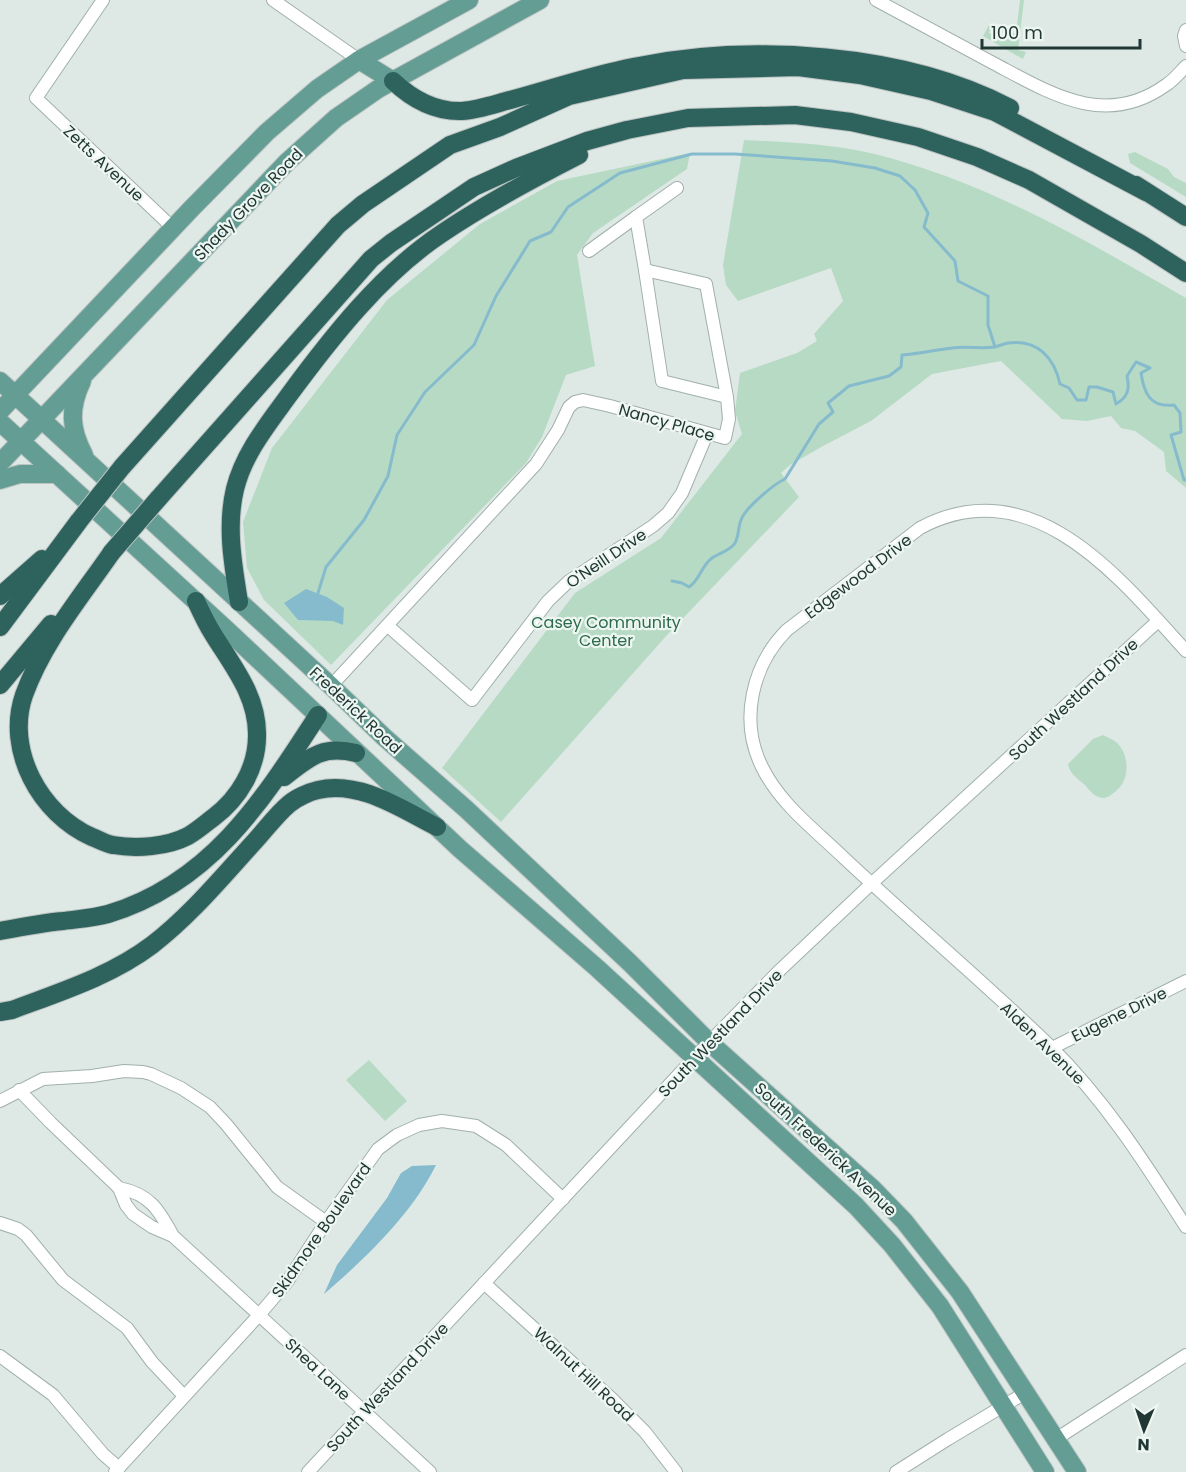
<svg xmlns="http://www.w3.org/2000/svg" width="1186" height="1472" font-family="Poppins,sans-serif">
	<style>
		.green { fill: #b7dac4 }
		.water { fill: #86bbcd }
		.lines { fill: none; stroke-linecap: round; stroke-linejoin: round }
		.stream { stroke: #86bbcd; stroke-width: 3 }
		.street-casing { stroke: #a1b0ac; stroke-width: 14 }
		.primary-casing { stroke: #bcc3c2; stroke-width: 20 }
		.highway-casing { stroke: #bcc3c2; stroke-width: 20 }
		.street { stroke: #fff; stroke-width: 12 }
		.primary { stroke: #639d94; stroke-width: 18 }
		.highway { stroke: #2d625d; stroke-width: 18 }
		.highway-bridge-casing { stroke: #bcc3c2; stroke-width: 20; stroke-linecap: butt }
		.highway-bridge { stroke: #2d625d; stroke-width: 18 }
		.labels { text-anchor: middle; stroke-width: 4.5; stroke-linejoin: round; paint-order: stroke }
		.street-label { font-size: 16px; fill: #203734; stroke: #eef6f2 }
		.park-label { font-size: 16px; fill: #2c6c4c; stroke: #eef6f2 }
	</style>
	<rect width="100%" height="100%" fill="#dee9e5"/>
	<!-- green -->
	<g class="green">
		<path d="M1020 0H1024L1018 50 1026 52 1023 59 983 36 989 25 991 27 989 33 1006 40 1008 33H1016Z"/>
		<path d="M744 140C788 142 832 144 875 154 987 182 1087 241 1186 298V488L1166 471 1164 452 1135 431 1121 428 1111 416 1087 421 1062 419 1001 361 932 374 871 421 823 446 790 465 781 473 799 497 667 635 501 822 442 768 575 593 661 538 742 434 735 411 740 373 797 353 817 341 814 334 843 301 831 268 738 301 726 285 723 265Z"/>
		<path d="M1135 152 1168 169 1174 177 1186 183V197L1130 163 1128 154Z"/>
		<path d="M690 153 687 169 593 233 577 255 595 366 566 375 542 437 526 463 331 665 264 600 247 568 243 522 272 448 387 300 480 224 557 181Z"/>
		<path d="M1103 735C1109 738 1115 740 1119 745 1130 758 1129 781 1116 791 1112 794 1108 798 1104 798 1095 798 1090 791 1085 785 1078 779 1069 773 1068 764L1093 739Z"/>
		<path d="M369 1060 407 1101 385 1121 346 1080Z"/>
	</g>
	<!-- water -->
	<g class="water">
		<path d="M306 589 327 597 344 608 343 625 333 621 298 620 284 603Z"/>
		<path d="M436 1165C412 1214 365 1259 324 1294L337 1265 387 1198 401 1173 412 1166Z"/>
	</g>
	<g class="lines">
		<!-- stream -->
		<g class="stream">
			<path d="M672 581 682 583 689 587C700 580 701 566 712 558 719 553 730 551 735 543 739 536 738 527 741 520 745 508 774 484 785 479L819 424 833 412 828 403 849 386 889 376 901 367 902 355C919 354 935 350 952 348 966 346 981 349 994 347 999 346 1003 344 1008 343 1037 339 1054 357 1060 384L1069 388 1077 400H1086L1089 387H1097L1113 392 1116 404C1128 397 1130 389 1127 376L1136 362 1150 368 1141 373C1144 393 1150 408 1174 405L1180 413 1181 432 1171 435 1184 480H1186"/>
			<path d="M318 593 326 567 364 520 388 476 397 435 425 392 474 345 496 296 530 241 551 232 568 207 620 173 692 154H735L832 161 875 168 900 176 915 190 928 213 924 227 955 261 958 281 988 296V325L995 347"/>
		</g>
		<!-- street casing -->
		<g class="street-casing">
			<g id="street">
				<path d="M103 0 36 98 173 228"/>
				<path d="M273 0 359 60"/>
				<path d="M876 0C915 21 954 42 993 63 1050 93 1105 129 1166 85 1174 80 1180 72 1186 66"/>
				<path d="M1186 30 1184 36 1186 46"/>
				<path d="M589 251 636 217"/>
				<path d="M645 270 636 217 677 188"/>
				<path d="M388 626 472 700 548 601 569 581 653 526 668 513 682 493 707 434"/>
				<path d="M1186 651C1119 577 1032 468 920 528L787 630C752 665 739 721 762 767 780 804 814 829 843 857 911 921 983 981 1050 1046 1105 1100 1145 1163 1186 1227"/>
				<path d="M331 686 536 464 558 430 569 407 575 402 583 400 610 406 725 438 729 419 727 397 706 284 645 270 662 381 727 397"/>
				<path d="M1052 1048 1186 981"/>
				<path d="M19 1090 51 1123 119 1188 126 1205 133 1214 152 1227 173 1236"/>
				<path d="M0 1101 43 1079 92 1076 124 1071 143 1072 151 1074 181 1088 210 1107 226 1124 277 1187 326 1222"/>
				<path d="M119 1188C150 1194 159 1210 173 1236L430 1472"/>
				<path d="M0 1223 18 1229 26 1235 63 1280 127 1328 152 1362 184 1396"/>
				<path d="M484 1283 611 1398 645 1432 676 1472"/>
				<path d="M0 1356 53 1395 103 1454 119 1468"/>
				<path d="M1056 1439 1186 1355"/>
				<path d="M115 1472 259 1315 287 1282 326 1222 378 1149 397 1135 419 1125 442 1121 476 1126 506 1145 563 1199"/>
				<path d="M308 1472 695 1057 780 970 871 884 1158 621"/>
				<path d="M896 1472 948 1439 1025 1393"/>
			</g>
		</g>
		<!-- primary casing -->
		<g class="primary-casing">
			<g id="primary">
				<path d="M359 60 393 81"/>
				<path d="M0 381 331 686 384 737 466 809 630 963 709 1042 873 1189 904 1221 960 1292 1077 1472"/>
				<path d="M82 381C69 408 70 429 84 455"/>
				<path d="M0 411 192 208 267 132 317 89 359 60 469 0"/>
				<path d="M0 422 228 631 460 849 597 968 856 1206 892 1245 940 1306 1045 1472"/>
				<path d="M0 463 287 162 336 118 378 89 540 0"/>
				<path d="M0 480 20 474H57"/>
			</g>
		</g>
		<!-- highway casing -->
		<g class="highway-casing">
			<g id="highway">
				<path d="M393 81C412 99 434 112 462 111 478 110 495 104 510 100 551 89 592 75 633 67 750 43 903 52 1010 108"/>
				<path d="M1136 185 1186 217"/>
				<path d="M122 467 338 225 363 204 450 145 500 127 569 96 683 70 798 67 860 75 931 91 995 112 1146 192"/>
				<path d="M158 499 371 259 391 243 474 187 516 168 587 141 627 130 688 118 795 115 851 122 918 137 977 157 1029 180 1141 244 1186 273"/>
				<path d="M112 552C81 597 43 642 24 695 5 750 40 814 92 837 98 839 106 844 113 845 136 849 167 847 188 836 197 831 206 823 214 817 239 798 257 768 257 736 258 696 232 665 213 634 206 623 201 612 196 601"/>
				<path d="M0 596 42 559"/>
				<path d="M239 602C233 565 226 526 235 489 244 453 268 424 289 395 331 338 381 274 441 234 485 204 532 179 579 155"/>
				<path d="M0 627 79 521"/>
				<path d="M0 685 51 624"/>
				<path d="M284 777C310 757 322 745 356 753"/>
				<path d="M0 931C21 927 42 923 63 921 78 919 94 918 108 914 211 883 263 800 318 715"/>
				<path d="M0 1012 12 1010C60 992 111 976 152 945 191 915 222 877 255 841 266 829 277 814 289 804 296 798 309 792 318 790 360 780 401 809 437 827"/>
			</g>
		</g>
		<!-- street -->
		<use href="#street" class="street"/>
		<!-- primary -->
		<use href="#primary" class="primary"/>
		<!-- highway -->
		<use href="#highway" class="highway"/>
		<!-- highway-bridge casing -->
		<g class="highway-bridge-casing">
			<g id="highway-bridge">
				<path d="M79 521 122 467"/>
				<path d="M112 552 158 499"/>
			</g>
		</g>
		<!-- highway-bridge -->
		<use href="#highway-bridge" class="highway-bridge"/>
	</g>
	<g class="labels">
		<!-- street labels -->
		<g class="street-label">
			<text transform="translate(104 163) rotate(43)" y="6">Zetts Avenue</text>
			<text transform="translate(248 204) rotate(-46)" y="6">Shady Grove Road</text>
			<text transform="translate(667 422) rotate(16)" y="6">Nancy Place</text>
			<text transform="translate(606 558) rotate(-34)" y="6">O'Neill Drive</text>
			<text transform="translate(858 576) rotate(-37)" y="6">Edgewood Drive</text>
			<text transform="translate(1073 699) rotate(-43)" y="6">South Westland Drive</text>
			<text transform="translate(356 710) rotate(43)" y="6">Frederick Road</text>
			<text transform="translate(1119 1014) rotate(-26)" y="6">Eugene Drive</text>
			<text transform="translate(720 1033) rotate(-46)" y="6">South Westland Drive</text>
			<text transform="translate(1043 1043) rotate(44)" y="6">Alden Avenue</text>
			<text transform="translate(826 1149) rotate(43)" y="6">South Frederick Avenue</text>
			<text transform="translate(321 1230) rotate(-55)" y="6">Skidmore Boulevard</text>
			<text transform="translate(318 1369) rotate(43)" y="6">Shea Lane</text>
			<text transform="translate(584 1374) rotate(43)" y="6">Walnut Hill Road</text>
			<text transform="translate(387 1387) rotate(-47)" y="6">South Westland Drive</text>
		</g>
		<!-- park labels -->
		<g class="park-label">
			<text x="606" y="628">Casey Community<tspan x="606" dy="18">Center</tspan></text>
		</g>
	</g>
	<!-- north arrow -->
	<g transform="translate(1144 1430) rotate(182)" stroke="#eef6f2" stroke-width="4.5" paint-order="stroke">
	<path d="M0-4.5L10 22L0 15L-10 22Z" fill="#203734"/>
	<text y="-9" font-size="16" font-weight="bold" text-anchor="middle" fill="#203734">N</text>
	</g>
	<!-- scale -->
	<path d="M982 39v9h158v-9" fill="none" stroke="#203734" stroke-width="3"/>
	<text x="991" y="39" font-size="18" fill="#203734" stroke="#eef6f2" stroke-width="4.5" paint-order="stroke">100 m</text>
</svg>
